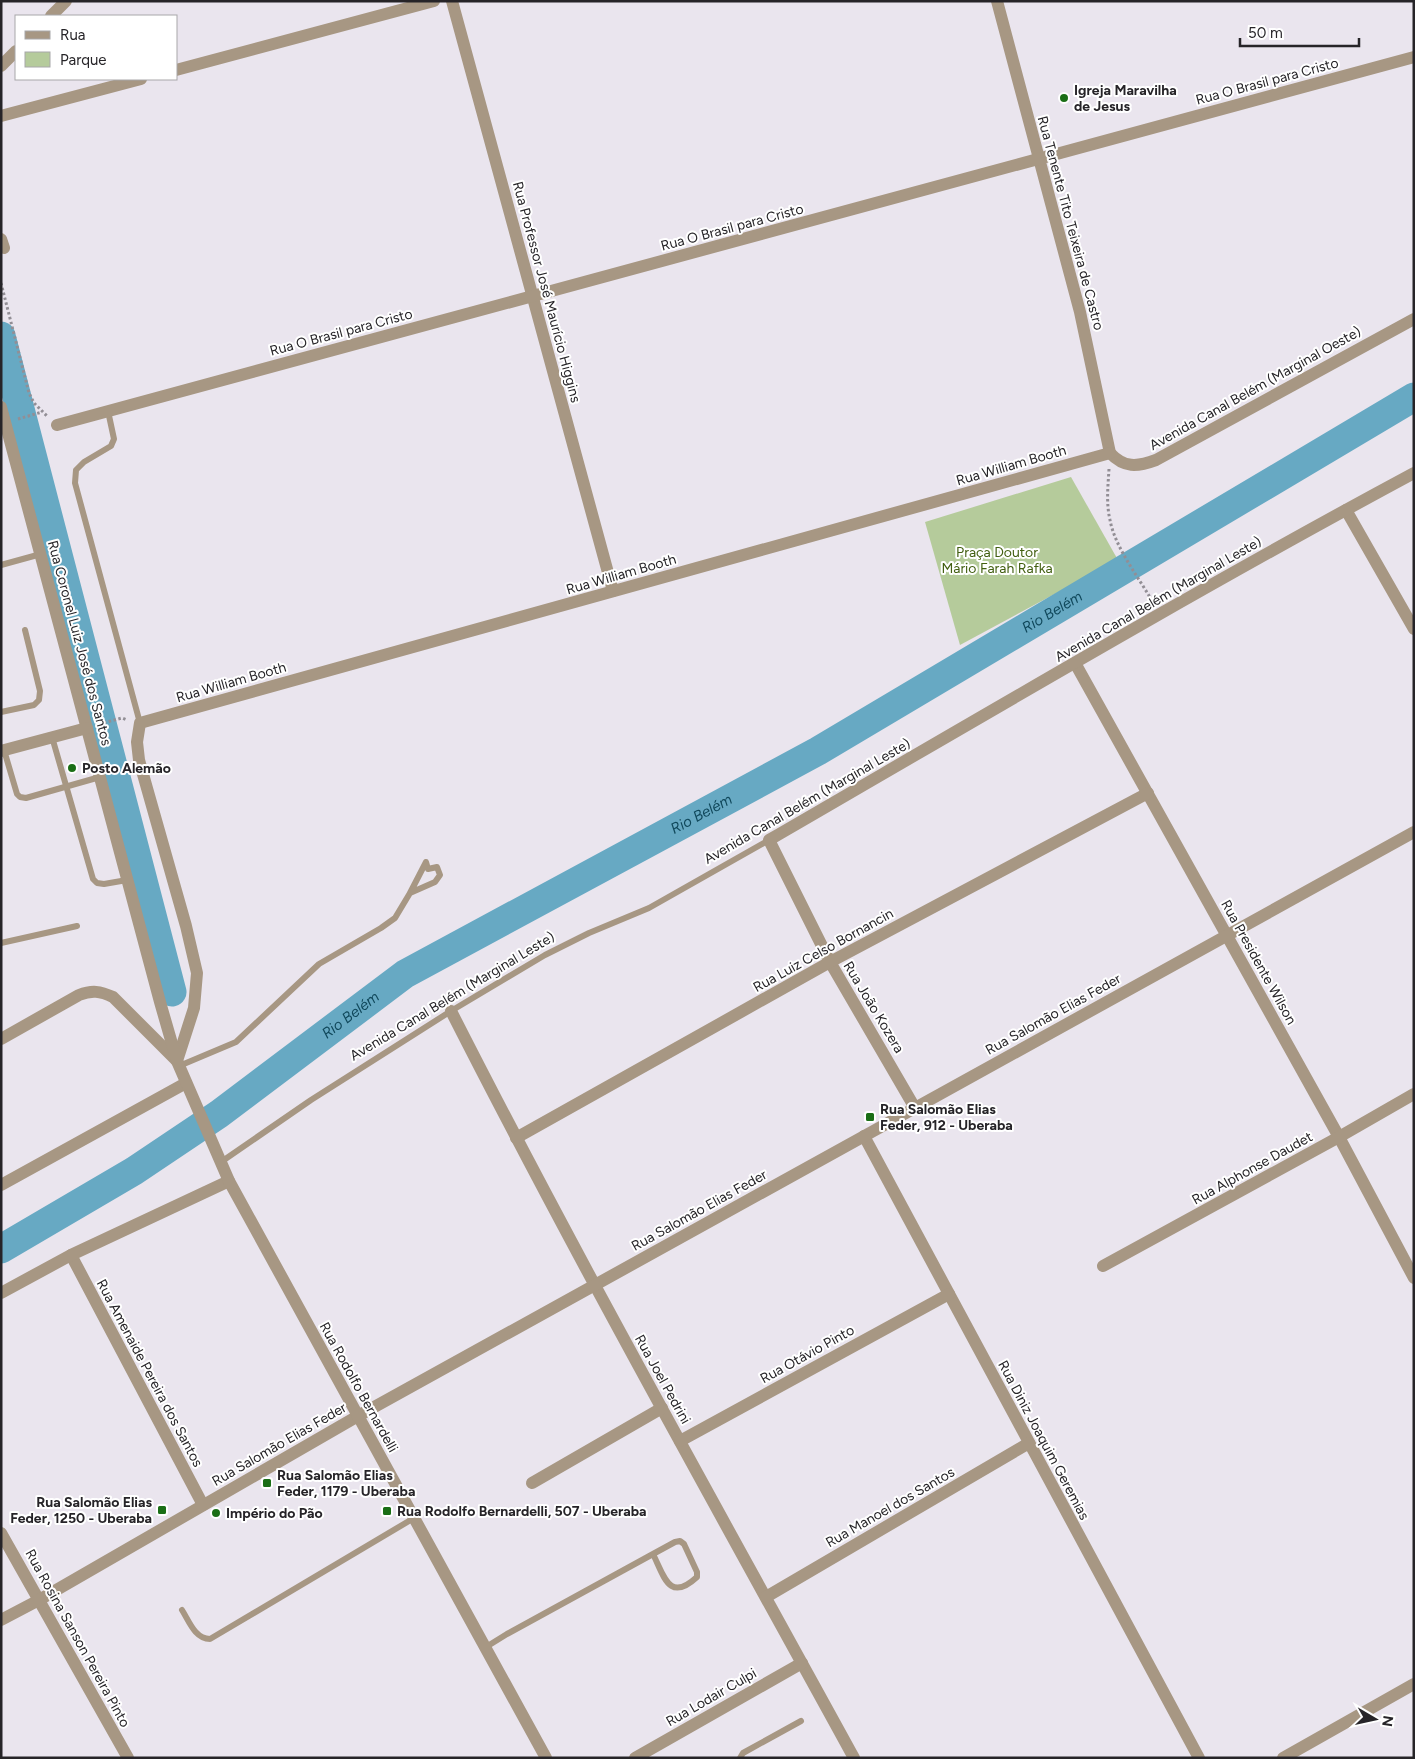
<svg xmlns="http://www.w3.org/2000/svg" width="1415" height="1759" font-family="Figtree,sans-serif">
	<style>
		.green { fill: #b5cb9b }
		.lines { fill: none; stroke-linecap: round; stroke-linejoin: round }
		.river { stroke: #67a9c3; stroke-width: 29 }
		.path { stroke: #928e95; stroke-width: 3; stroke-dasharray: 2.5 2.5; stroke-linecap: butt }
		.service { stroke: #a79783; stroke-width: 6 }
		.minor { stroke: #a79783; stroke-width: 12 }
		.tertiary { stroke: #a79783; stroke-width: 12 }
		.poi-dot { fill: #1a6e16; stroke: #fff; stroke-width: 2 }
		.labels { text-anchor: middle; stroke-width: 4; stroke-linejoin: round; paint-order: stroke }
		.street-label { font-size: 14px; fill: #262428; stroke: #fff }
		.poi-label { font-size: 14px; font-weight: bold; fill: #262428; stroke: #fff; text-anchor: start }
		.park-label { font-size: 14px; fill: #425f11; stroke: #fff }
		.water-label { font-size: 15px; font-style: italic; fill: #10485b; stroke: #fff }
	</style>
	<rect width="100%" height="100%" fill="#eae5ee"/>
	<!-- green -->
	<path class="green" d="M1071 477 1118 560 960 645 925 522Z"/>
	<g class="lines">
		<!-- river -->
		<g class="river">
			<path d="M1 336 172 992"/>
			<path id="s1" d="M1 1249 134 1171 219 1114 405 974 818 751 1414 397"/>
		</g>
		<!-- path -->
		<g class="path">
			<path d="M1 283 29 393 34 403 48 417"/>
			<path d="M18 419 42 412"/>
			<path d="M1109 469C1108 486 1106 503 1110 520 1115 547 1137 575 1151 599L1148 604"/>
			<path d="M99 724 122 718 127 720"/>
		</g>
		<!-- service -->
		<g class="service">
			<path d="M108 411 114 439 111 446 84 462 76 470 75 483 140 723"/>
			<path d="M1 565 41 554"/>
			<path d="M1 712 34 705 39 700 40 691 25 630"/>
			<path d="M52 737 93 879 97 883 104 884 127 880"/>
			<path d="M4 750 17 794 20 797 26 798 100 777"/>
			<path d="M1 943 77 926"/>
			<path d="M179 1066 236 1042 319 964 381 928 395 918 410 893 435 882 440 875 437 867 428 869 426 862 410 893"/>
			<path d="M221 1162 311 1100 451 1011 545 955 589 933 649 908 769 840"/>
			<path d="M182 1610C189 1621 195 1639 210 1639L414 1518"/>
			<path d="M486 1647 507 1634 653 1554 675 1542 680 1541 684 1544 697 1572V1577C669 1603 664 1576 653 1554"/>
			<path d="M740 1758 743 1753 801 1721"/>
		</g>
		<!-- minor -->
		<g class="minor">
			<path d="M452 1 613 591"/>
			<path d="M997 1 1080 312 1110 453"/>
			<path d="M51 16 66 1"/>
			<path d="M1 66 16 51"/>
			<path d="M176 70 434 1"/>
			<path d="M1 116 141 79"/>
			<path d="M1 239 4 248"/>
			<path d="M57 425 1414 57"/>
			<path d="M1110 453C1124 468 1137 467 1156 460L1414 319"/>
			<path d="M1346 510 1414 629"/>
			<path d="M1075 663 1339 1137 1414 1278"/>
			<path d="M451 1011C579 1263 718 1510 854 1758"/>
			<path d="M1 1039 79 995C92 990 100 991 113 997L177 1061 194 1008 197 973 186 926 139 760 137 742 140 723 1110 453"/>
			<path d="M915 1108 830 962 769 840C983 716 1196 590 1414 473"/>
			<path d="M864 1136 1199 1758"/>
			<path d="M516 1138 830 962 1148 793"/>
			<path d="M1 1185 186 1083"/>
			<path d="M71 1255 203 1505"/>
			<path d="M1103 1266 1339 1137 1414 1094"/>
			<path d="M1 1293 71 1255 229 1181"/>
			<path d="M680 1441 949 1294"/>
			<path d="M532 1483 662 1408"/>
			<path d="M1 1533 128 1758"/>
			<path d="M766 1597 1029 1443"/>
			<path d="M1 1620 39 1600 358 1416 1414 832"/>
			<path d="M635 1758 802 1663"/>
			<path d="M1283 1758 1414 1684"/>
		</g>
		<!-- tertiary -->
		<g class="tertiary">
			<path d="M1 407 160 1002 177 1061 229 1181 546 1758"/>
			<path d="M1 751 87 728"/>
		</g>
	</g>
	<!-- markers -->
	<g class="poi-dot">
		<circle cx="1064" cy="98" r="5"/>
		<circle cx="72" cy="768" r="5"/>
		<rect x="865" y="1112" width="10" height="10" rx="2.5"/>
		<rect x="262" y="1478" width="10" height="10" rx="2.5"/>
		<rect x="157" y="1505" width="10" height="10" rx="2.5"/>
		<rect x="382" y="1506" width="10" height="10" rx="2.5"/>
		<circle cx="216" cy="1513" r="5"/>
	</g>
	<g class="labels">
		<!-- street labels -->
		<g class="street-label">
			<text transform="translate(1267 81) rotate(-15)" y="5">Rua O Brasil para Cristo</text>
			<text transform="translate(1071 223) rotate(75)" y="5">Rua Tenente Tito Teixeira de Castro</text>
			<text transform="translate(732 227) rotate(-15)" y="5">Rua O Brasil para Cristo</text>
			<text transform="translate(547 292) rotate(75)" y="5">Rua Professor José Maurício Higgins</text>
			<text transform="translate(341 332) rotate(-15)" y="5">Rua O Brasil para Cristo</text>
			<text transform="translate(1255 388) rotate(-29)" y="5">Avenida Canal Belém (Marginal Oeste)</text>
			<text transform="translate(1011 465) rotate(-16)" y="5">Rua William Booth</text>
			<text transform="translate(621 574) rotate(-16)" y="5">Rua William Booth</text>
			<text transform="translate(1158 599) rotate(-30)" y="5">Avenida Canal Belém (Marginal Leste)</text>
			<text transform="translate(80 643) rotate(75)" y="5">Rua Coronel Luiz José dos Santos</text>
			<text transform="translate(231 682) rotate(-16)" y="5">Rua William Booth</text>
			<text transform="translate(807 801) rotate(-30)" y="5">Avenida Canal Belém (Marginal Leste)</text>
			<text transform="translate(823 950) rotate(-29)" y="5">Rua Luiz Celso Bornancin</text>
			<text transform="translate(1259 962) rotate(61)" y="5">Rua Presidente Wilson</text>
			<text transform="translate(452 996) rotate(-31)" y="5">Avenida Canal Belém (Marginal Leste)</text>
			<text transform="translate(874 1007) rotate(59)" y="5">Rua João Kozera</text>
			<text transform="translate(1053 1014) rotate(-29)" y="5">Rua Salomão Elias Feder</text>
			<text transform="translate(1252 1168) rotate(-29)" y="5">Rua Alphonse Daudet</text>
			<text transform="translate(699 1210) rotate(-29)" y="5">Rua Salomão Elias Feder</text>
			<text transform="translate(807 1354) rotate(-29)" y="5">Rua Otávio Pinto</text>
			<text transform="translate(150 1373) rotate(62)" y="5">Rua Amenaide Pereira dos Santos</text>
			<text transform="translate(663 1379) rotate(61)" y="5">Rua Joel Pedrini</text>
			<text transform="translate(359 1387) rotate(61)" y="5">Rua Rodolfo Bernardelli</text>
			<text transform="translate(1044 1440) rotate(62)" y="5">Rua Diniz Joaquim Geremias</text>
			<text transform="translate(279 1444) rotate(-30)" y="5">Rua Salomão Elias Feder</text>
			<text transform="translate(890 1507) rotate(-30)" y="5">Rua Manoel dos Santos</text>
			<text transform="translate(78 1638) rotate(61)" y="5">Rua Rosina Sanson Pereira Pinto</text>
			<text transform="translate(711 1697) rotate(-30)" y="5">Rua Lodair Culpi</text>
		</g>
		<!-- poi labels -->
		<g class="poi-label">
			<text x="1074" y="95">Igreja Maravilha<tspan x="1074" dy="16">de Jesus</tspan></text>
			<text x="82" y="773">Posto Alemão</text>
			<text x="880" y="1114">Rua Salomão Elias<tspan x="880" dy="16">Feder, 912 - Uberaba</tspan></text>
			<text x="277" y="1480">Rua Salomão Elias<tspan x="277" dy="16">Feder, 1179 - Uberaba</tspan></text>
			<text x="152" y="1507" text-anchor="end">Rua Salomão Elias<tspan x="152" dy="16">Feder, 1250 - Uberaba</tspan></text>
			<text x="397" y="1516">Rua Rodolfo Bernardelli, 507 - Uberaba</text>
			<text x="226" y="1518">Império do Pão</text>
		</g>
		<!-- park labels -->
		<g class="park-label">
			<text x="997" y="557">Praça Doutor<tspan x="997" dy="16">Mário Farah Rafka</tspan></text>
		</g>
		<!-- water labels -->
		<g class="water-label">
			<text dy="5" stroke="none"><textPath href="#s1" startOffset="1231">Rio Belém</textPath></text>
			<text dy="5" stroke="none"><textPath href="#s1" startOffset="826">Rio Belém</textPath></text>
			<text dy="5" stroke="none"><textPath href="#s1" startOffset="421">Rio Belém</textPath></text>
		</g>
	</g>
	<!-- border -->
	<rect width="1415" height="1759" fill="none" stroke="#262428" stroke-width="5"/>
	<!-- legend -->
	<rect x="15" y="15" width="162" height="65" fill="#ffffff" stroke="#a8a7a9"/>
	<rect x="25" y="31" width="25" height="8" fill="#a79783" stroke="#a8a7a9"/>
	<text x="60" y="40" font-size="15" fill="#262428">Rua</text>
	<rect x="25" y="52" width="25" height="15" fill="#b5cb9b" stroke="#a8a7a9"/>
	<text x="60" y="65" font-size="15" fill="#262428">Parque</text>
	<!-- north arrow -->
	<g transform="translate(1375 1719) rotate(99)" stroke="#ffffff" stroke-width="4" paint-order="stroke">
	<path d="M0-4L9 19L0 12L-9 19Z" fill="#262428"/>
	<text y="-8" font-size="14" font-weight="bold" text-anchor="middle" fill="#262428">N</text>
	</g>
	<!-- scale -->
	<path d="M1240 38v8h119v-8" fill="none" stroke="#262428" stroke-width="2.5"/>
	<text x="1248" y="38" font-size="15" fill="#262428" stroke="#ffffff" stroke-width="4" paint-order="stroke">50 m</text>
</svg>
